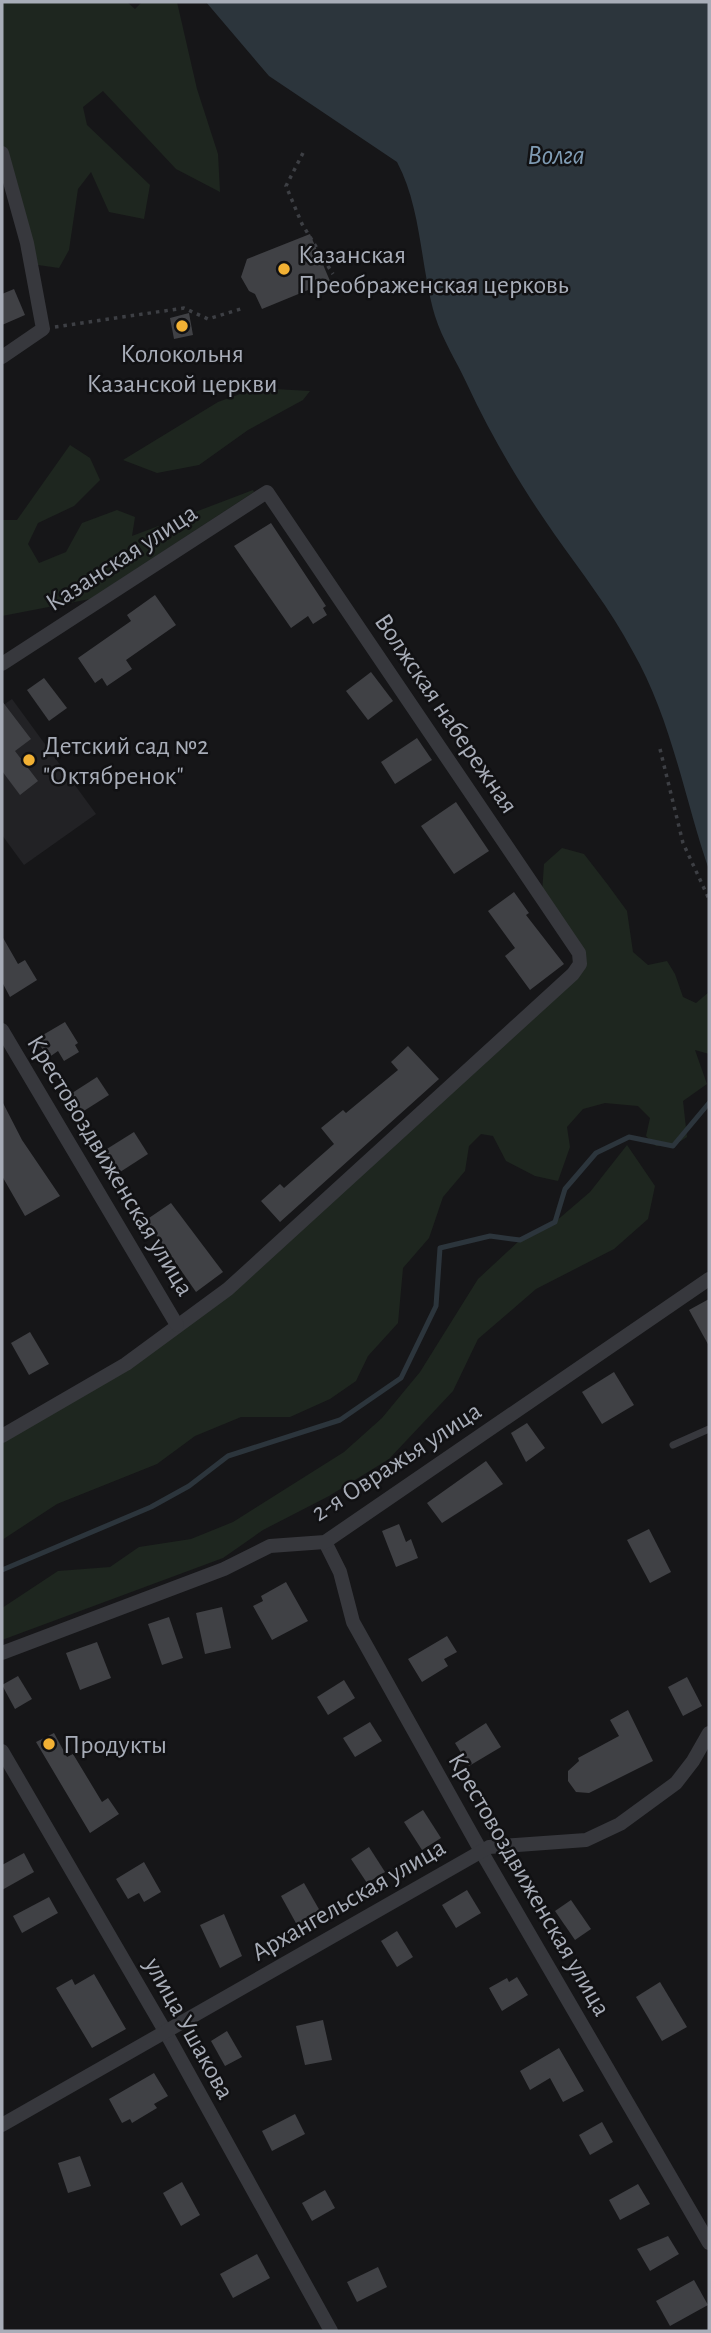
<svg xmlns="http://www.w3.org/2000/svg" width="711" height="2333" font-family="'Alegreya Sans',sans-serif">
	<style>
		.built { fill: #222225 }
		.green { fill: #1e261f }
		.water { fill: #2c353c }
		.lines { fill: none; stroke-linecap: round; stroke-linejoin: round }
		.stream { stroke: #2c353c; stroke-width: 5 }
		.building { fill: #404145 }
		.path { stroke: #3d3f44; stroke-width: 3.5; stroke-dasharray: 3.5 5; stroke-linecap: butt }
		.lane { stroke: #37383d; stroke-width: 7 }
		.street { stroke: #37383d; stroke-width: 14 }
		.poi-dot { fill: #f2b134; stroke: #111113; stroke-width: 2.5 }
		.labels { text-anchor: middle; stroke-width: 5; stroke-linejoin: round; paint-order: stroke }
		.poi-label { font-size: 26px; fill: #a8adb8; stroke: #111113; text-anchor: start }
		.street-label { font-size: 26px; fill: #a8adb8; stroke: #111113 }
		.water-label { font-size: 28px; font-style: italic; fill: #7f9bb3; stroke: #111113 }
	</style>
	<rect width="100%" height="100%" fill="#161618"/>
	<!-- built -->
	<path class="built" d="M12 699 96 814 24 865 2 835V706Z"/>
	<!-- green -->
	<g class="green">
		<path d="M2 2H127L135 9 142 2H177L197 89 218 154 220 192 176 169 103 91 83 107 87 125 150 185 144 219 109 212 91 172 78 189 69 250 59 268 38 265 2 145Z"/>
		<path d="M257 388 310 391 303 400 248 430 199 465 157 473 123 460 218 402Z"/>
		<path d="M70 445 90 458 100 480 74 506 38 523 28 544 39 563 66 552 82 523 117 510 135 517 132 536 253 490 254 492 90 599 2 616V520H17Z"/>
		<path d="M562 848 584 854 608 885 627 911 633 952 648 965 667 961 675 974 683 997 696 1003 709 992V1054L695 1050 707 1084 683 1101 687 1137 673 1146H656L646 1136 650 1118 638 1106 605 1103 583 1109 567 1127 570 1147 558 1181 535 1176 506 1161 493 1136 481 1134 469 1146 465 1171 443 1197 429 1238 403 1268 398 1323 368 1356 356 1381 330 1399 290 1417H241L195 1436 157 1464 57 1504 2 1540V1441L128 1368 584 966 542 893 544 864Z"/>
		<path d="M627 1145 655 1186 648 1219 614 1249 536 1289 478 1339 453 1391 389 1459 329 1496 263 1530 223 1558 2 1640V1608L58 1571 110 1567 139 1547 191 1539 233 1522 344 1452 382 1418 420 1372 478 1279 520 1240 555 1222 590 1192Z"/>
	</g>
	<!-- water -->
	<path class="water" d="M206 2H709V870C684 797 671 717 632 650 610 609 582 573 555 535 522 488 491 436 467 384 457 362 442 339 435 316 420 266 422 209 397 162L269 76Z"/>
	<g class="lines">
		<!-- stream -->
		<path class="stream" d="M2 1570 151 1507 189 1486 228 1456 340 1420 401 1378 436 1306 440 1248 490 1236 520 1240 555 1222 565 1189 596 1153 629 1137 673 1146 709 1103"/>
	</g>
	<!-- building -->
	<g class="building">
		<path d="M310 234 330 281 262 309 255 294 249 291 241 277 247 259Z"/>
		<path d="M14 289 25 315 2 325V294Z"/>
		<path d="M189 313 193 335 174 339 170 318Z"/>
		<path d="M271 523 326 606 323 608 327 615 313 624 308 616 291 628 234 546Z"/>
		<path d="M155 595 176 625 126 660 132 669 107 686 102 678 95 683 78 658 131 621 127 615Z"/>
		<path d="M371 672 393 701 368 720 346 691Z"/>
		<path d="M44 678 67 708 49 721 27 690Z"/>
		<path d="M2 701 31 739 15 751 38 781 20 795 2 771Z"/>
		<path d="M417 738 432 760 395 784 381 762Z"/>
		<path d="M456 802 489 851 454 874 421 826Z"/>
		<path d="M514 892 529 913 526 915 564 964 530 990 505 956 515 948 488 911Z"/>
		<path d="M2 936 18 964 25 960 37 980 10 997 2 982Z"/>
		<path d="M65 1022 78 1043 75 1045 79 1052 64 1061 58 1051 48 1058 36 1039Z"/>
		<path d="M408 1046 439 1079 280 1222 261 1201 280 1184 284 1188 334 1144 321 1128 343 1110 346 1113 398 1070 391 1062Z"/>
		<path d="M97 1077 109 1095 79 1114 69 1095Z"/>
		<path d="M2 1101 22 1140 60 1196 25 1216 2 1176Z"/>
		<path d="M134 1132 148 1154 117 1174 102 1152Z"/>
		<path d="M171 1203 223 1272 196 1292 146 1220Z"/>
		<path d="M709 1299V1346L689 1310Z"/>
		<path d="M30 1332 49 1364 29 1375 11 1343Z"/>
		<path d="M614 1372 634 1405 602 1424 582 1392Z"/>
		<path d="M527 1423 545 1448 526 1462 511 1433Z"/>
		<path d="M486 1461 503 1484 442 1523 427 1503Z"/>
		<path d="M399 1524 406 1542 411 1539 418 1558 396 1567 382 1531Z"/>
		<path d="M649 1529 671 1572 650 1583 627 1540Z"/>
		<path d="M286 1582 308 1621 272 1640 253 1606 263 1601 261 1596Z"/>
		<path d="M222 1607 231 1648 205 1654 196 1613Z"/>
		<path d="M169 1617 183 1658 162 1665 148 1624Z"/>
		<path d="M447 1636 457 1652 444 1659 448 1666 422 1682 408 1659Z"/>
		<path d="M97 1642 111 1678 80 1690 66 1653Z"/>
		<path d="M18 1676 32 1699 15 1709 2 1685Z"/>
		<path d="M687 1677 702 1706 683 1716 668 1687Z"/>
		<path d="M344 1680 355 1698 328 1715 317 1697Z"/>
		<path d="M628 1710 653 1761 589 1793 576 1792 568 1781V1771L579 1761 578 1758 619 1736 610 1720Z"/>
		<path d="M370 1722 382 1741 355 1757 343 1738Z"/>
		<path d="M486 1723 501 1747 469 1766 455 1743Z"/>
		<path d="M54 1733 67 1757 73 1754 102 1802 108 1798 119 1814 90 1833 36 1742Z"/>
		<path d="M423 1810 441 1838 422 1850 404 1822Z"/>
		<path d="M369 1847 385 1872 367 1883 351 1859Z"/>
		<path d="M24 1853 34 1872 2 1890V1865Z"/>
		<path d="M144 1862 161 1892 144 1902 139 1893 128 1899 116 1879Z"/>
		<path d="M304 1883 320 1911 297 1925 281 1896Z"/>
		<path d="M467 1890 481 1913 456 1928 442 1905Z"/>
		<path d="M49 1897 58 1913 22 1933 13 1916Z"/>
		<path d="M571 1900 591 1929 575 1940 555 1911Z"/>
		<path d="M224 1914 242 1956 220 1968 200 1925Z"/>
		<path d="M397 1931 413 1957 397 1967 381 1941Z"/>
		<path d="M94 1974 126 2029 92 2048 56 1988 72 1979 75 1985Z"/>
		<path d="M517 1977 528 1995 502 2011 489 1988 507 1978 509 1982Z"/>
		<path d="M660 1982 687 2027 662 2041 636 1997Z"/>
		<path d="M323 2020 332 2060 305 2065 296 2026Z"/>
		<path d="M227 2031 242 2057 225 2066 211 2041Z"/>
		<path d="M559 2048 584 2091 563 2102 550 2078 530 2090 520 2071Z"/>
		<path d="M154 2073 168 2096 154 2104 157 2108 132 2123 130 2119 122 2123 109 2099Z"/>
		<path d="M295 2114 305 2134 272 2151 262 2131Z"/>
		<path d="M602 2122 613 2142 590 2155 579 2135Z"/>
		<path d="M80 2156 91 2186 68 2193 58 2163Z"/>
		<path d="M182 2182 200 2215 181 2226 163 2193Z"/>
		<path d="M638 2184 650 2204 620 2220 609 2200Z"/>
		<path d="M325 2190 335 2208 312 2221 302 2203Z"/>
		<path d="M668 2236 679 2254 650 2271 637 2249Z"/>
		<path d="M257 2254 270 2278 233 2298 220 2274Z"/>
		<path d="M378 2267 387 2287 357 2302 347 2282Z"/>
		<path d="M694 2280 708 2305 670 2326 656 2301Z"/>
	</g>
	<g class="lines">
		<!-- path -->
		<g class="path">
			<path d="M303 153 286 186 302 224 333 274"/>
			<path d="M55 327 184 308 208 319 244 308"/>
			<path d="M660 749 683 843 709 899"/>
		</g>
		<!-- lane -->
		<path class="lane" d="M673 1445 709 1429"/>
		<!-- street -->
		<g class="street">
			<path d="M2 153 27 243 43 329 2 357"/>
			<path d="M2 664 267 492 579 953 580 964 573 974 228 1289 126 1364 2 1436"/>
			<path d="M2 1030 177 1325"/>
			<path d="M325 1542 340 1572 353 1622 481 1851 709 2243"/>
			<path d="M2 1653 224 1569 270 1546 325 1542 709 1279"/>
			<path d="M2 1751 165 2031 331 2331"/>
			<path d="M2 2125 489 1847 586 1840 620 1824 676 1783 693 1761 709 1733"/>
		</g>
	</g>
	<!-- markers -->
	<g class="poi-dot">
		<circle cx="284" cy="269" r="7"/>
		<circle cx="182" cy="326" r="7"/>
		<circle cx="29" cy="760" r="7"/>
		<circle cx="49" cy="1744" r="7"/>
	</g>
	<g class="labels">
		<!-- poi labels -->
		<g class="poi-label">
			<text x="298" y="263">Казанская<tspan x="298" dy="30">Преображенская церковь</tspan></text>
			<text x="182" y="362" text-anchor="middle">Колокольня<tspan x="182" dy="30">Казанской церкви</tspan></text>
			<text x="43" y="754">Детский сад №2<tspan x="43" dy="30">"Октябренок"</tspan></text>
			<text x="63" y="1753">Продукты</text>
		</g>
		<!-- street labels -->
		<g class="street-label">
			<text transform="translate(121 557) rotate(-33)" y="9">Казанская улица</text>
			<text transform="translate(447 713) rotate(56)" y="9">Волжская набережная</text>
			<text transform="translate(111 1165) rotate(59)" y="9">Крестовоздвиженская улица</text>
			<text transform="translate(396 1461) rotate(-33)" y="9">2-я Овражья улица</text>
			<text transform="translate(530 1884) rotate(60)" y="9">Крестовоздвиженская улица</text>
			<text transform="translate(348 1899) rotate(-30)" y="9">Архангельская улица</text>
			<text transform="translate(190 2028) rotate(61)" y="9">улица Ушакова</text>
		</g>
		<!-- water labels -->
		<g class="water-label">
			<text x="556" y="164">Волга</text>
		</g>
	</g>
	<!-- border -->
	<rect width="711" height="2333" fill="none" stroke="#a8adb8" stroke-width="7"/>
</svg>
